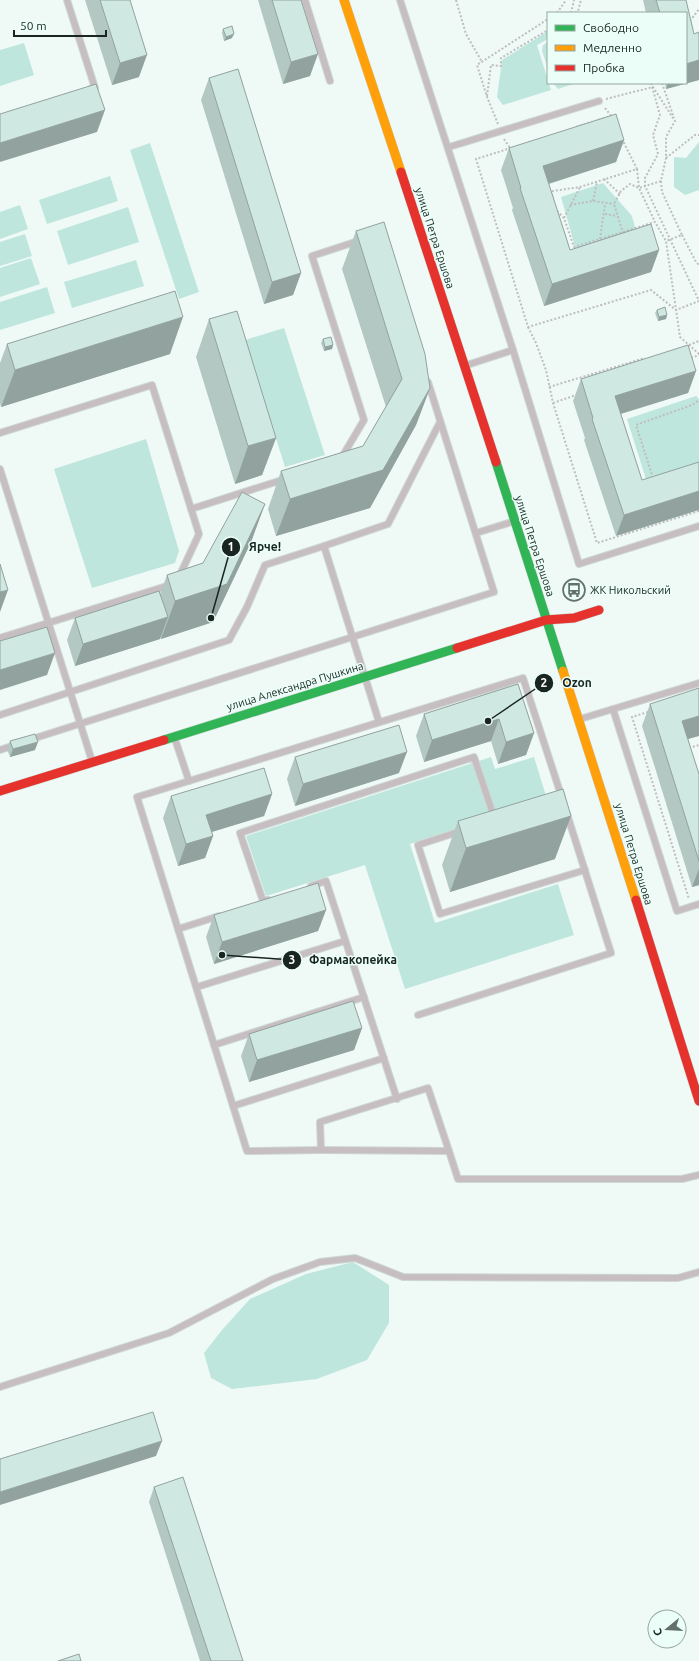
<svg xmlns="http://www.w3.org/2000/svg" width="699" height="1661" font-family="Ubuntu,sans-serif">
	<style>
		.green { fill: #bfe6dc }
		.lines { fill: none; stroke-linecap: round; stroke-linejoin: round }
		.lane-casing { stroke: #ced7d4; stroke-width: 8 }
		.fast-casing { stroke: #ced7d4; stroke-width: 10 }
		.slow-casing { stroke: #ced7d4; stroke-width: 10 }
		.jam-casing { stroke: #ced7d4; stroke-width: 10 }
		.path { stroke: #bfbdbe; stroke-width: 2; stroke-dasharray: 2 2; stroke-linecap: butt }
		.lane { stroke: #c6bec1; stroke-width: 6 }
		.fast { stroke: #30b455; stroke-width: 9 }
		.slow { stroke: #ff9f0a; stroke-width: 9 }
		.jam { stroke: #e5322d; stroke-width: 9 }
		.wall { fill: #b3c8c2 }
		.shaded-wall { fill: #92a29e }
		.building { fill: #d0e8e2; stroke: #92a29e }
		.labels { text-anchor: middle; stroke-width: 3; stroke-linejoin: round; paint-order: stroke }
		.street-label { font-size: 11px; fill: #192521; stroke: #ebfef8 }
		.poi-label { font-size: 11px; fill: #192521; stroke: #ebfef8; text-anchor: start }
		.leader { fill: none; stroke: #192521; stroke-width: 1.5 }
		.callout-dot { fill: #192521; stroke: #ebfef8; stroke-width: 1.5 }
		.mark-label { font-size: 12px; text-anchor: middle; font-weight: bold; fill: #fff }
		.callout-label { font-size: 12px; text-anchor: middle; font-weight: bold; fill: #192521; stroke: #ebfef8; stroke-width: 3; stroke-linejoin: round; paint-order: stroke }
	</style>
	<rect width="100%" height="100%" fill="#effaf7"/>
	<!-- green -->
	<g class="green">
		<path d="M548 31V39L537 45 551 90 503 105 497 97 502 60Z"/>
		<path d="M548 42V69L542 51 543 45Z"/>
		<path d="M24 43 34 75 0 86V50Z"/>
		<path d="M553 83H576L558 89Z"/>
		<path d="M699 142V190L685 195 674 187V157L686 158Z"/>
		<path d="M150 143 199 292 179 299 130 150Z"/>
		<path d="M110 176 118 201 47 224 39 200Z"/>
		<path d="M603 183 632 216 639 242 579 261 561 197Z"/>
		<path d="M20 205 28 229 0 239V212Z"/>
		<path d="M128 207 139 242 68 265 57 231Z"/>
		<path d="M25 234 32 256 0 266V242Z"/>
		<path d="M31 258 40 284 0 297V268Z"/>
		<path d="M136 260 144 286 72 308 64 282Z"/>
		<path d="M47 287 55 313 0 330V302Z"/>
		<path d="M284 328 325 455 285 467 245 340Z"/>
		<path d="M696 396 699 399V477L650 492 627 419Z"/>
		<path d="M146 439 179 551 175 563 92 588 54 469Z"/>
		<path d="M491 757 495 769 534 757 547 799 410 844 435 923 558 884 574 935 405 989 365 865 266 896 246 836Z"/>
		<path d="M353 1262 389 1285V1323L367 1360 317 1379 232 1389 211 1378 204 1353 222 1330 250 1299 306 1274Z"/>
	</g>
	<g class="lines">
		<!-- lane casing -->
		<g class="lane-casing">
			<g id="lane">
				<path d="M67 0 95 88 91 89"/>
				<path d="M305 0 330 81"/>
				<path d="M400 0 513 350 579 564 699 526"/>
				<path d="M449 147 599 101"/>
				<path d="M467 365 513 350"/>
				<path d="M0 433 152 385 199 534 179 577"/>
				<path d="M342 457 364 420 312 256 358 241"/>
				<path d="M0 469 92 761"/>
				<path d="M191 509 285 479"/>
				<path d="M476 533 515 521"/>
				<path d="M0 638 170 585"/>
				<path d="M613 709 677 911 699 904"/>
				<path d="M0 715 229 640 247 607 265 565 324 546"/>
				<path d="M580 719 699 683"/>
				<path d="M379 722 324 546 388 524 440 422"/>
				<path d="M175 739 189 781 523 678 562 798"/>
				<path d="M29 740 494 592 428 382"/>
				<path d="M0 750 15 745"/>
				<path d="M189 781 137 797 247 1151 321 1150 449 1151 458 1179H682L699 1175"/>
				<path d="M461 831 418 845 440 914 585 870"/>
				<path d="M311 886 326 881 397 1099"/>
				<path d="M268 900 263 901 240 833 474 757 494 817"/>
				<path d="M178 929 219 916"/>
				<path d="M197 987 345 941"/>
				<path d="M418 1015 611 953 567 814"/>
				<path d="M214 1045 364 997"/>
				<path d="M233 1106 384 1058"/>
				<path d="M321 1150 320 1122 428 1088 449 1151"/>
				<path d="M0 1387 169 1333 273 1279 320 1262 355 1258 403 1277 678 1278 699 1272"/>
			</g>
		</g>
		<!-- fast casing -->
		<g class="fast-casing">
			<g id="fast">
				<path d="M496 462 563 671"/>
				<path d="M164 740 457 648"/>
			</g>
		</g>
		<!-- slow casing -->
		<g class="slow-casing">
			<g id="slow">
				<path d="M344 0 401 172"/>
				<path d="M563 671 636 900"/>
			</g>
		</g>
		<!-- jam casing -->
		<g class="jam-casing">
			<g id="jam">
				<path d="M401 172 496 462"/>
				<path d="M457 648 546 620 574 618 599 610"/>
				<path d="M0 791 164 740"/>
				<path d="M636 900 699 1101"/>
			</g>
		</g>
		<!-- path -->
		<g class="path">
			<path d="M456 0 466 34 482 62"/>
			<path d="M557 13 566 0"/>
			<path d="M571 13 574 0"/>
			<path d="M575 13 578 11 581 0"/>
			<path d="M690 21 699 9"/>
			<path d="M651 83 660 115 653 135 658 154 645 178V186L699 301"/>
			<path d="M662 83 674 118"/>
			<path d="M487 96 491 65 501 66V58L548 30"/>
			<path d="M606 99 653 87 675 121 666 137V158L661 181 639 188 630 184 621 191 614 204 623 233"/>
			<path d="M605 108 612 117"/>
			<path d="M498 124 487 97 477 65 548 19"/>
			<path d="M576 127 611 116"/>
			<path d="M504 139 510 148"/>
			<path d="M511 148 476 159 528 327 651 290 676 310 699 301"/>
			<path d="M666 158 695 135H699"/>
			<path d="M637 169 639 188 655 222"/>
			<path d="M604 179 620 194"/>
			<path d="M661 181 662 192 682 235 666 241"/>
			<path d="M552 196 553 191 580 187 637 169 623 141"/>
			<path d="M593 201 597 182"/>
			<path d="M570 205 593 201 614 204"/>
			<path d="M557 211 564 218 574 247 655 222 666 241 680 337 699 354"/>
			<path d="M605 214 617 216"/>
			<path d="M564 218 580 187"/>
			<path d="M682 235 696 262 699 265"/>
			<path d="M600 239 605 204"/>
			<path d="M528 327 536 343 546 370 553 403 597 543 699 511"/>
			<path d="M689 345 699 341"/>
			<path d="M691 358 699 355"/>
			<path d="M549 387 645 358"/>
			<path d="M553 403 576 395"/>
			<path d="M653 478 636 425 692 405 699 400"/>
			<path d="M648 712 632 717 689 899"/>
			<path d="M689 748 699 745"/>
		</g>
		<!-- lane -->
		<use href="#lane" class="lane"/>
		<!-- fast -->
		<use href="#fast" class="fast"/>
		<!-- slow -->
		<use href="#slow" class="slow"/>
		<!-- jam -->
		<use href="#jam" class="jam"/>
	</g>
	<!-- wall -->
	<g class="wall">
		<path d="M85 0H130L139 77 112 85Z"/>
		<path d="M258 0H301L310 76 283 84Z"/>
		<path d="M643 0H686L694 34 699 32V80L666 89 665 83H686V13H646Z"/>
		<path d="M223 29 232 38 224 41 222 33Z"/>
		<path d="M209 78 301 273 293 295 264 304 201 100Z"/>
		<path d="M624 140 616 162 549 184 570 250H659L651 272 544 306 512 210 513 208 501 170 509 148Z"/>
		<path d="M356 231 430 388 416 425 370 508 276 536 268 509 281 471 363 446 386 407 342 269Z"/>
		<path d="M657 310 667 315 666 319 658 321 655 313Z"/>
		<path d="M209 319 276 438 262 475 235 484 196 357Z"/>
		<path d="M323 339 333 345 332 349 324 351 321 343Z"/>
		<path d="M7 344 170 354 1 407 0 403V363Z"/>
		<path d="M696 371 688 393 621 414 642 480 616 536 584 440 585 438 573 401 581 379Z"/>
		<path d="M265 504 251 542 213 622 161 639V636L160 639 75 666 67 640 75 618 160 594 167 575 203 563Z"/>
		<path d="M518 684 534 733 526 755 498 764 491 741 424 762 416 736 424 714Z"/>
		<path d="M650 704 688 739 699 774V885L692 887 642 726Z"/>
		<path d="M10 741 35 750 10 757 7 749Z"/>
		<path d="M295 757 399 773 295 806 287 779Z"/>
		<path d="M272 794 264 816 212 832 213 836 205 858 178 866 163 818 171 796Z"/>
		<path d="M458 821 555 859 450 892 442 865Z"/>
		<path d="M326 910 318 931 214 964 206 937 214 915Z"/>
		<path d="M362 1028 354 1050 249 1082 241 1056 249 1034Z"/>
		<path d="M154 1487 243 1661H200L149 1502Z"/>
	</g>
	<!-- shaded-wall -->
	<g class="shaded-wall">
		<path d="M234 34 232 38 224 41 226 37Z"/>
		<path d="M318 54 310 76 283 84 291 62Z"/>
		<path d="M147 55 139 77 112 85 120 63Z"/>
		<path d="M699 60V80L666 89 668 83H686V64Z"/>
		<path d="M105 110 97 132 0 162V143Z"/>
		<path d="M624 140 616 162 535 188 543 166Z"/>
		<path d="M659 250 651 272 544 306 552 284Z"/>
		<path d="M301 273 293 295 264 304 272 282Z"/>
		<path d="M667 315 666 319 658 321 659 317Z"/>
		<path d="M183 317 170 354 1 407 15 370Z"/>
		<path d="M333 345 332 349 324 351 325 347Z"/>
		<path d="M696 371 688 393 607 418 615 396Z"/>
		<path d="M430 388 416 425 370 508 276 536 290 499 383 470Z"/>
		<path d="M276 438 262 475 235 484 248 446Z"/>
		<path d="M699 491V510L616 536 624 515Z"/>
		<path d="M265 504 251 542 213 622 161 639 175 601Z"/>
		<path d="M8 590 0 612V592Z"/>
		<path d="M168 617 160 639 75 666 83 644Z"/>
		<path d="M55 653 47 675 0 690V670Z"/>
		<path d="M699 716V736L674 743 682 721Z"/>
		<path d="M499 719 491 741 424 762 432 740Z"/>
		<path d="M534 733 526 755 498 764 506 742Z"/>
		<path d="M38 742 35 750 10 757 13 749Z"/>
		<path d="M407 752 399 773 295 806 303 784Z"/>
		<path d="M272 794 264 816 198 836 206 815Z"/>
		<path d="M571 816 555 859 450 892 466 848Z"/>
		<path d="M213 836 205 858 178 866 186 844Z"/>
		<path d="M699 869V885L692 887Z"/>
		<path d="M326 910 318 931 214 964 222 942Z"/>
		<path d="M362 1028 354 1050 249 1082 257 1060Z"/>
		<path d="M162 1441 156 1456 0 1505V1492Z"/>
	</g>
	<!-- building -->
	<g class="building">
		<path d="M100 0H130L147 55 120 63Z"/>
		<path d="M272 0H301L318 54 291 62Z"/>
		<path d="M656 0H686L694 34 699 32V60L686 64V13H660Z"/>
		<path d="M232 26 234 34 226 37 223 29Z"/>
		<path d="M238 69 301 273 272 282 209 78Z"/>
		<path d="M96 84 105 110 0 143V114Z"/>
		<path d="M616 114 624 140 543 166 565 234 570 250 651 224 659 250 552 284 520 188H521L509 148Z"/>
		<path d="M384 222 425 354 430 388 383 470 290 499 281 471 363 446 402 379 356 231Z"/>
		<path d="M175 291 183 317 15 370 7 344Z"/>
		<path d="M665 307 667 315 659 317 657 310Z"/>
		<path d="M237 311 276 438 248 446 209 319Z"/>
		<path d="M331 337 333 345 325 347 323 339Z"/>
		<path d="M688 345 696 371 615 396 642 480 699 462V491L624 515 592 419 593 418 581 379Z"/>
		<path d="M242 492 265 504 227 584 175 601 167 575 203 563Z"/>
		<path d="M0 564 8 590 0 592Z"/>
		<path d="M159 591 168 617 83 644 75 618Z"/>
		<path d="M47 627 55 653 0 670V641Z"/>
		<path d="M518 684 534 733 506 742 499 719 432 740 424 714Z"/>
		<path d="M699 688V716L682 721 699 774V861L650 704Z"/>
		<path d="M399 725 407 752 303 784 295 757Z"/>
		<path d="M35 734 38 742 13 749 10 741Z"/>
		<path d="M264 768 272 794 206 815 213 836 186 844 171 796Z"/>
		<path d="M563 789 571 816 466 848 458 821Z"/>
		<path d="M318 883 326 910 222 942 214 915Z"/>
		<path d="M353 1001 362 1028 257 1060 249 1034Z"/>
		<path d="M153 1412 162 1441 0 1492V1459Z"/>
		<path d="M183 1477 243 1661H211L154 1487Z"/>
		<path d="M79 1654 81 1661H58Z"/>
	</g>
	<!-- icons -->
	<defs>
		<g id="bus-ring" transform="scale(1.15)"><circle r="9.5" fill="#ebfef8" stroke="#64706c" stroke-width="1.5"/><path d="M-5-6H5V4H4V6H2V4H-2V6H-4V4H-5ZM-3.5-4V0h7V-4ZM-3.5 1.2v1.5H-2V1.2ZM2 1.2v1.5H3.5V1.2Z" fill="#64706c"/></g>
	</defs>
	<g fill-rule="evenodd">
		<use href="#bus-ring" x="574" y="590"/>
	</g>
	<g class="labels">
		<!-- street labels -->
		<g class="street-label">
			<text transform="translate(435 238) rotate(72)" y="4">улица Петра Ершова</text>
			<text transform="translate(535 546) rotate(72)" y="4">улица Петра Ершова</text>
			<text transform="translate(295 686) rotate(-17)" y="4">улица Александра Пушкина</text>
			<text transform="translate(634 854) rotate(73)" y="4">улица Петра Ершова</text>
		</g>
		<!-- poi labels -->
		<g class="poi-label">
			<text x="590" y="594">ЖК Никольский</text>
		</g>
	</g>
	<!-- callouts -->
	<path class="leader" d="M211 618L231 547M488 721L544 683M222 955L292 960"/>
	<g class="callout-dot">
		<circle cx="211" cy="618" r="4"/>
		<circle cx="488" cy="721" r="4"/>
		<circle cx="222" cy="955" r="4"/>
		<circle cx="231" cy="547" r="10"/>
		<circle cx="544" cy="683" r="10"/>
		<circle cx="292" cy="960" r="10"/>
	</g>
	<g class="mark-label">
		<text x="231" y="551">1</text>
		<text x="544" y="687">2</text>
		<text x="292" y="964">3</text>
	</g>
	<g class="callout-label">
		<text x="265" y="551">Ярче!</text>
		<text x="577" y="687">Ozon</text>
		<text x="353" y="964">Фармакопейка</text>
	</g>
	<!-- legend -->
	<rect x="547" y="12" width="140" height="72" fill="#ebfef8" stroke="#97a7a2"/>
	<rect x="555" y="25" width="20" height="6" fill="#30b455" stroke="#97a7a2"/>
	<text x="583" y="32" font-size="12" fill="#192521">Свободно</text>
	<rect x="555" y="45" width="20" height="6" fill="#ff9f0a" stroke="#97a7a2"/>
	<text x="583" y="52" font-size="12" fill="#192521">Медленно</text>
	<rect x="555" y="65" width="20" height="6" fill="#e5322d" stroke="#97a7a2"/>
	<text x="583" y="72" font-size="12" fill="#192521">Пробка</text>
	<!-- north arrow -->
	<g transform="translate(667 1629) rotate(252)"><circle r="19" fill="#ebfef8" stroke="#97a7a2"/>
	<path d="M0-3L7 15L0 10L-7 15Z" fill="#64706c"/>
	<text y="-6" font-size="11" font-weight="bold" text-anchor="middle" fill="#192521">С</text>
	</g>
	<!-- scale -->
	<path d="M14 30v6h92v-6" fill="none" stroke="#192521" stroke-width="2"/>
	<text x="20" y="30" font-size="12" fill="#192521" stroke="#ebfef8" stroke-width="3" paint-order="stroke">50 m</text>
</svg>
